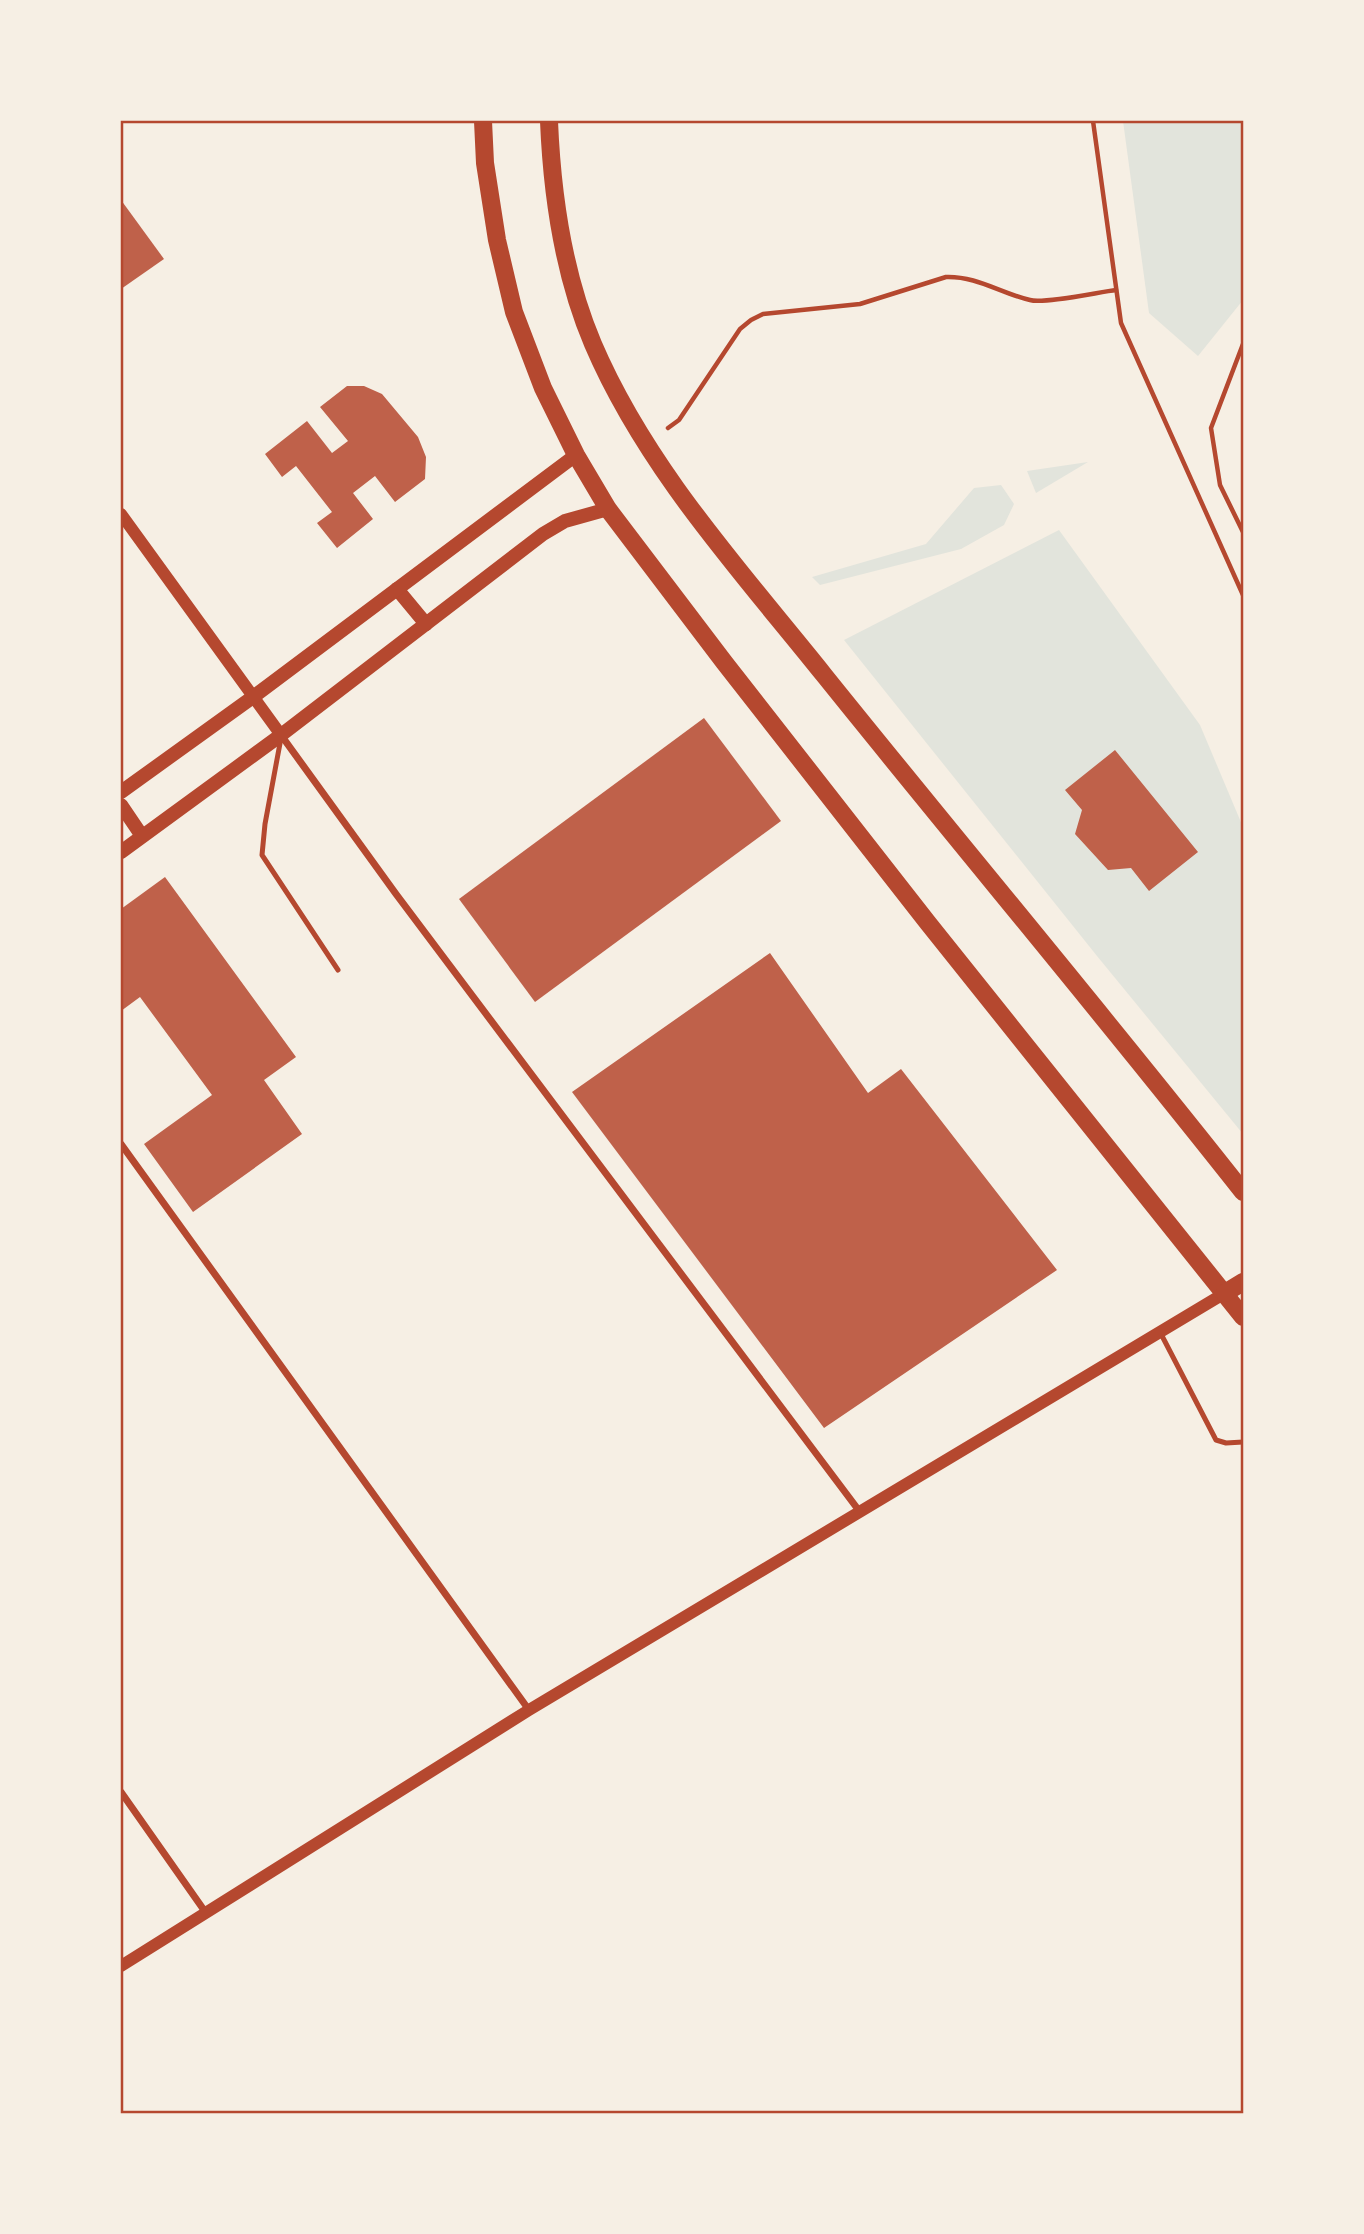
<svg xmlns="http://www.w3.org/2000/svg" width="1364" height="2234" font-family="'Archivo Narrow',sans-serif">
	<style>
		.green { fill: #e2e4dc }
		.building { fill: #bf614a }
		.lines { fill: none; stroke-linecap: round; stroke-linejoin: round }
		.path { stroke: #b5482f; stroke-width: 4.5 }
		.service { stroke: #b5482f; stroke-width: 5 }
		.minor { stroke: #b5482f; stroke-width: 7 }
		.tertiary { stroke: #b5482f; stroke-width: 12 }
		.secondary { stroke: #b5482f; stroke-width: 14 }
		.primary { stroke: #b5482f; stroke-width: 18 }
		.neatline { fill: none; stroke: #b5482f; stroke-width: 2.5 }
	</style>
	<rect width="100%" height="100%" fill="#f6efe4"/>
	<!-- green -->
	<g class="green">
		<path d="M1123 121H1243V300L1198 356 1149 313Z"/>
		<path d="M1088 462 1036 493 1027 471Z"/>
		<path d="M1001 485 1014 504 1004 525 961 549 820 585 812 577 926 544 974 488Z"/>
		<path d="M1059 530 1200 725 1243 827V1134L1097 956 844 640Z"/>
	</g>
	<!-- building -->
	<g class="building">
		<path d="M121 200 164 259 121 289Z"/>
		<path d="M347 386H364L382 394 418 437 426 457 425 479 395 502 375 476 353 493 373 519 337 548 317 523 332 512 296 466 282 477 265 454 307 421 332 453 348 441 320 407Z"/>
		<path d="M704 718 781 821 535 1002 459 899Z"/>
		<path d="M1115 750 1198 852 1149 891 1131 868 1108 870 1075 834 1082 810 1065 790Z"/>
		<path d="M165 877 296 1057 264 1080 302 1134 193 1212 144 1144 212 1095 140 997 121 1011V909Z"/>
		<path d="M770 953 868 1093 901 1069 1057 1270 824 1428 572 1092Z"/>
	</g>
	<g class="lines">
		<!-- path -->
		<g class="path">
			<path d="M1093 121 1121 323 1243 595"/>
			<path d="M1243 344 1211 428 1220 485 1243 532"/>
			<path d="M668 428 679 420 740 329 751 320 763 314 860 304 946 277C977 276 1000 293 1030 300 1044 304 1099 292 1116 290"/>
		</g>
		<!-- service -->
		<g class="service">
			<path d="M281 738 265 824 262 855 338 970"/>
			<path d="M1160 1332 1216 1440 1226 1443 1243 1442"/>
		</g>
		<!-- minor -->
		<g class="minor">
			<path d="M281 735 396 894 860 1512"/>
			<path d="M121 1144 529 1710"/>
			<path d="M121 1792 206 1913"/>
		</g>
		<!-- tertiary -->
		<g class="tertiary">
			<path d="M121 514 281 735"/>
			<path d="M121 1966 529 1710 1225 1293"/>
		</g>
		<!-- secondary -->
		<g class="secondary">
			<path d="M397 589 426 624"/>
			<path d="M121 792 253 697 576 455"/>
			<path d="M121 805 142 836"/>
			<path d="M121 852 281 735 543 534 565 521 608 509"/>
		</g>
		<!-- primary -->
		<g class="primary">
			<path d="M483 121 485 163 497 240 514 312 543 388 576 455 608 509 724 662 928 923 1243 1317"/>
			<path d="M549 121C552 194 564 276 593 344 646 468 740 570 824 675 963 848 1106 1018 1243 1192"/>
			<path d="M1225 1293 1243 1282"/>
		</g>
	</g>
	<!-- border -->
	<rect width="1364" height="2234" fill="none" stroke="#f6efe4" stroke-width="245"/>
	<rect x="122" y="122" width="1120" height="1990" class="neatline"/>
</svg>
